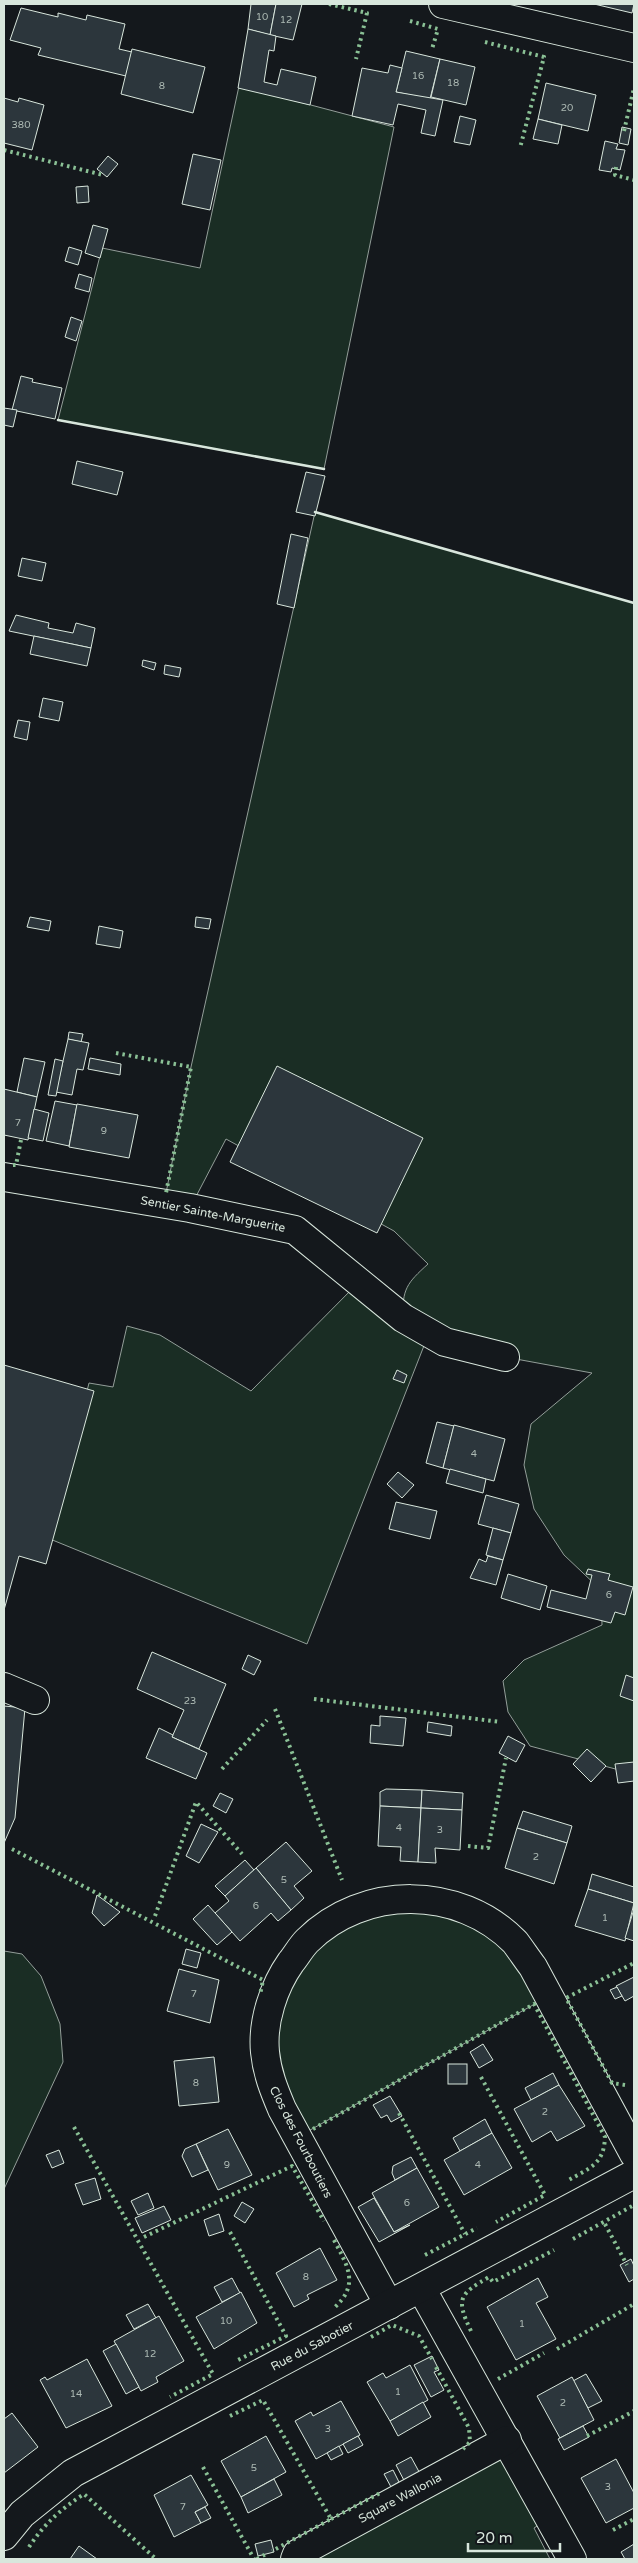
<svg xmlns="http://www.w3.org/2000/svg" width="638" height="2563" font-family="'Varela Round',sans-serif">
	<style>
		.green { fill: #1a2d24; stroke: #939e99 }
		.building { fill: #2c363c; stroke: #d8e6dc }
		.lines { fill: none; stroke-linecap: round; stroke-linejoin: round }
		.street-casing { stroke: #d8e6dc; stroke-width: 30 }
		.secondary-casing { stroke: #d8e6dc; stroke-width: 30 }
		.street { stroke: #14181c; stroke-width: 28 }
		.secondary { stroke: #14181c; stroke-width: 28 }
		.hedge { stroke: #8ac095; stroke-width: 4; stroke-dasharray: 2.5 4; stroke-linecap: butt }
		.wall { stroke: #d8e6dc; stroke-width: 2.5 }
		.labels { text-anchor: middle; stroke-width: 4; stroke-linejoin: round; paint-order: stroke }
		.number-label { font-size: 10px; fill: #adbab4 }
		.street-label { font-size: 12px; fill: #d8e6dc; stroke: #14181c }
	</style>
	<rect width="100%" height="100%" fill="#14181c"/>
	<!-- green -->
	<g class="green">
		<path d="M239 86 394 127 324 469 58 420 102 248 200 268Z"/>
		<path d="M315 512 634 603V1774L530 1746 508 1712 503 1681 524 1660 602 1625 601 1590 564 1555 534 1509 524 1465 531 1424 592 1373 505 1357 429 1333 307 1644 50 1539 89 1383 113 1387 127 1326 160 1335 251 1391 358 1283 403 1318C402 1289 407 1283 428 1264L394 1231 226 1139 190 1208 166 1193 191 1067Z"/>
		<path d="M365 1905 467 1910 549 1996 296 2138 270 2081 282 1975Z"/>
		<path d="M4 1951 22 1954 41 1976 60 2024 63 2062 4 2189Z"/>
		<path d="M507 2440 550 2518 534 2528 550 2559H295Z"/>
	</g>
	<!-- building -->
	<g class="building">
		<path d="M251 4H276L270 35 248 29Z"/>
		<path d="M276 4H302L293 40 270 35Z"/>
		<path d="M594 4H634L632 13Z"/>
		<path d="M21 8 58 17V13L86 20 87 15 125 24 119 49 132 52 126 76 38 55 41 48 10 40Z"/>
		<path d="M248 29 276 36 274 51 269 50 264 82 277 85 281 69 316 77 310 105 238 88Z"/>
		<path d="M132 49 205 67 193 113 121 94Z"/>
		<path d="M406 51 440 59 430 99 396 92Z"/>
		<path d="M440 59 475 67 466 105 431 97Z"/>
		<path d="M390 65 402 68 396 92 443 100 435 136 421 133 426 110 398 104 393 125 352 116 362 68 388 73Z"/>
		<path d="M546 83 596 95 588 131 538 119Z"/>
		<path d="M4 98 18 102 19 98 44 105 32 150 4 143Z"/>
		<path d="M460 116 476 120 470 145 454 142Z"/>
		<path d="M538 119 562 125 558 144 533 139Z"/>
		<path d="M622 127 631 129 628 145 619 143Z"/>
		<path d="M605 141 618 144 616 149 625 150 620 170 612 168 611 172 599 170Z"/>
		<path d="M193 154 221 160 210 210 182 204Z"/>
		<path d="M108 156 118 164 107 177 97 169Z"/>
		<path d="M88 186 89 202 77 203 76 187Z"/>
		<path d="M93 225 108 229 100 258 85 253Z"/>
		<path d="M69 247 82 251 78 265 65 261Z"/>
		<path d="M79 274 92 278 89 292 75 288Z"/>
		<path d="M71 317 82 321 76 341 65 337Z"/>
		<path d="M21 376 33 379 32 382 62 388 55 419 12 410Z"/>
		<path d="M4 408 17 410 13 427 4 425Z"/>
		<path d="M77 461 123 472 117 495 72 484Z"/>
		<path d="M306 472 325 476 315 516 296 512Z"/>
		<path d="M291 534 308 538 294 608 277 604Z"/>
		<path d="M22 558 46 563 42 581 18 576Z"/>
		<path d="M16 615 49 623 48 628 73 633 76 623 95 628 91 648 9 631Z"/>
		<path d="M34 636 91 648 87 666 30 654Z"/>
		<path d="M143 660 156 663 154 670 142 666Z"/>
		<path d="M165 665 181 668 179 677 164 674Z"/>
		<path d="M43 698 63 702 59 721 39 717Z"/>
		<path d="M18 720 30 722 27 740 14 737Z"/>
		<path d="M30 917 51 921 49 931 27 927Z"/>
		<path d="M196 917 211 919 209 929 195 927Z"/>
		<path d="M99 926 123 931 120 948 96 944Z"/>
		<path d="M69 1032 83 1034 81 1042 68 1039Z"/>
		<path d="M68 1039 89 1043 83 1070 77 1069 72 1095 56 1092Z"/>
		<path d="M24 1058 45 1062 37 1097 17 1092Z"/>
		<path d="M90 1058 121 1064 120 1075 88 1069Z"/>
		<path d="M55 1059 63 1061 56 1096 48 1095Z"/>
		<path d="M277 1066 423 1138 377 1233 230 1162Z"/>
		<path d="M4 1089 37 1097 28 1140 4 1135Z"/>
		<path d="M55 1101 77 1105 69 1146 46 1141Z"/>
		<path d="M77 1104 138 1115 129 1158 69 1147Z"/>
		<path d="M34 1109 49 1113 43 1141 28 1138Z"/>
		<path d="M4 1365 94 1391 46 1564 19 1556 4 1610Z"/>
		<path d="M397 1370 407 1375 404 1383 393 1379Z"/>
		<path d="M437 1422 454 1426 443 1468 426 1463Z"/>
		<path d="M454 1425 505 1439 494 1481 443 1468Z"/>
		<path d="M450 1469 486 1479 483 1493 446 1483Z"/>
		<path d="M398 1472 414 1485 402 1498 387 1484Z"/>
		<path d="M486 1495 519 1504 511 1533 478 1524Z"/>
		<path d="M396 1502 437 1511 430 1539 389 1529Z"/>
		<path d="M493 1528 511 1533 503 1560 486 1555Z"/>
		<path d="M488 1556 503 1560 496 1585 470 1578 479 1559 486 1562Z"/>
		<path d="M588 1569 610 1574 608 1580 633 1587 625 1615 615 1612 611 1623 547 1607 551 1590 586 1599 592 1575 586 1574Z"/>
		<path d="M508 1574 547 1586 540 1610 501 1598Z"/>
		<path d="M152 1652 226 1684 199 1749 172 1737 184 1710 137 1689Z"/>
		<path d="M248 1655 261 1661 254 1675 242 1669Z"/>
		<path d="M626 1675 634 1678V1701L620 1696Z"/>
		<path d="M4 1706 25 1708 15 1818 4 1843Z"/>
		<path d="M380 1716 406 1718 403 1746 370 1743 371 1725 380 1726Z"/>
		<path d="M428 1722 452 1726 451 1736 427 1732Z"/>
		<path d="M159 1728 173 1735 172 1737 207 1753 196 1779 146 1758Z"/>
		<path d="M508 1736 525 1745 516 1762 499 1753Z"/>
		<path d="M587 1749 606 1766 591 1782 573 1764Z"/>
		<path d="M634 1762V1781L618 1783 615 1764Z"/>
		<path d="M386 1789 422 1790 421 1808 380 1806V1792Z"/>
		<path d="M422 1790 463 1793 462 1810 421 1808Z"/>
		<path d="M220 1793 233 1799 226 1813 213 1806Z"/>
		<path d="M380 1806 421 1808 418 1862 400 1861 401 1847 378 1846Z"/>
		<path d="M421 1808 462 1810 460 1850 435 1848 436 1863 418 1862Z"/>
		<path d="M523 1811 572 1826 567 1843 517 1828Z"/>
		<path d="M201 1824 218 1832 199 1863 186 1856Z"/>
		<path d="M517 1828 567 1843 554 1884 505 1868Z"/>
		<path d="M286 1842 312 1871 294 1886 304 1898 291 1910 256 1868Z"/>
		<path d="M245 1860 254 1870 225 1896 215 1886Z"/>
		<path d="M256 1868 291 1910 278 1921 271 1913 240 1941 215 1913 229 1901 225 1896Z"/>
		<path d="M592 1874 634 1887V1903L588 1889Z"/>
		<path d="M588 1889 634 1903 625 1941 575 1926Z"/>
		<path d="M97 1895 120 1912 104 1926 92 1913Z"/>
		<path d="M208 1905 232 1932 217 1945 193 1919Z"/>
		<path d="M634 1909V1941L625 1938Z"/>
		<path d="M186 1949 201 1953 197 1968 182 1964Z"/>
		<path d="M179 1969 219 1980 210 2023 167 2011Z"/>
		<path d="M634 1977V1996L625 2001 616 1986Z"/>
		<path d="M617 1987 622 1996 615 1999 610 1990Z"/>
		<path d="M483 2044 493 2060 479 2068 470 2052Z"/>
		<path d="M214 2057 219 2102 179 2106 174 2061Z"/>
		<rect x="448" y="2064" width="19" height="20"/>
		<path d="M553 2073 559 2085 531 2100 525 2088Z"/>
		<path d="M559 2085 585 2126 557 2141 551 2131 532 2142 514 2109Z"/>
		<path d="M390 2096 402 2116 391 2122 387 2115 381 2118 373 2105Z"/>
		<path d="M485 2119 492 2133 460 2151 453 2138Z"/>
		<path d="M228 2129 252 2175 218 2190 196 2144Z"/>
		<path d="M492 2133 512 2168 464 2195 444 2160Z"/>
		<path d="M196 2144 208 2170 192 2177 182 2156 185 2149Z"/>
		<path d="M59 2150 64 2163 52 2168 46 2155Z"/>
		<path d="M411 2157 417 2168 395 2180 392 2173 393 2166Z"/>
		<path d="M417 2168 439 2207 394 2232 372 2193Z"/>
		<path d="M95 2178 101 2199 83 2205 75 2184Z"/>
		<path d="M148 2193 154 2208 138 2215 131 2201Z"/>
		<path d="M374 2198 394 2232 410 2225 379 2242 358 2207Z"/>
		<path d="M242 2202 254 2209 245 2223 234 2216Z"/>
		<path d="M164 2206 171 2220 142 2233 135 2218Z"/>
		<path d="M219 2214 224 2231 209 2236 204 2220Z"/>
		<path d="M320 2248 337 2280 307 2295 309 2299 294 2307 276 2273Z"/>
		<path d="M631 2259 634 2266V2279L629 2282 620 2265Z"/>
		<path d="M232 2278 240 2293 222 2302 214 2287Z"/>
		<path d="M538 2278 548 2297 536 2303 556 2339 516 2360 487 2307Z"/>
		<path d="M241 2292 257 2323 214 2349 196 2317Z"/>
		<path d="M148 2304 156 2318 134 2329 126 2315Z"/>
		<path d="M159 2316 184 2361 156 2377 158 2382 141 2391 114 2341Z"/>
		<path d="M116 2344 139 2387 126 2394 103 2351Z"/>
		<path d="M432 2356 439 2370 434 2372 444 2390 431 2397 414 2365Z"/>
		<path d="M87 2359 112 2406 66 2428 40 2380 45 2377 47 2380Z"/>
		<path d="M410 2365 428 2400 390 2421 367 2382 383 2373 386 2378Z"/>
		<path d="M586 2374 602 2401 588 2408 573 2381Z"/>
		<path d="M572 2377 594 2420 560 2438 537 2396Z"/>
		<path d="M341 2401 360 2435 316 2459 295 2421 311 2412 313 2416Z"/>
		<path d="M423 2402 431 2417 398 2436 390 2421Z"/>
		<path d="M12 2413 38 2447 4 2473V2419Z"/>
		<path d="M583 2426 589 2437 564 2450 558 2439Z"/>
		<path d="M266 2436 286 2472 241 2497 221 2461Z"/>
		<path d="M358 2436 363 2445 348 2453 343 2444Z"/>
		<path d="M339 2446 343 2454 331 2460 327 2453Z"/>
		<path d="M411 2457 423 2479 408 2488 396 2465Z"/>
		<path d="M616 2459 634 2493V2508L606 2523 581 2478Z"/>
		<path d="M393 2470 399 2482 391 2487 384 2474Z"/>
		<path d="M191 2475 208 2505 195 2512 201 2523 174 2537 154 2495Z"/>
		<path d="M274 2479 282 2495 248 2513 241 2497Z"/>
		<path d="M205 2507 211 2518 201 2523 195 2512Z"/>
		<path d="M271 2540 274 2552 258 2556 255 2544Z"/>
		<path d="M634 2544V2559H625L621 2552Z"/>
		<path d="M79 2546 97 2559H70Z"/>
	</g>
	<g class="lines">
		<!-- street casing -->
		<g class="street-casing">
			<g id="street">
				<path d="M4 1177 190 1208 295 1230 403 1318 445 1342 505 1357"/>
				<path d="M4 1687 35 1700"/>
				<path d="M421 2288 572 2559"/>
				<path d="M389 2305 282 2109C274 2090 267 2073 265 2052 262 2021 274 1986 291 1962 296 1956 301 1947 307 1941 363 1885 459 1885 515 1942 521 1950 527 1959 533 1967L634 2154"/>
				<path d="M4 2536 22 2514 73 2473 634 2174"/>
				<path d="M295 2559 297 2554 507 2440"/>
			</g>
		</g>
		<!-- secondary casing -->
		<g class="secondary-casing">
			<path id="secondary" d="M443 4 634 48"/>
		</g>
		<!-- street -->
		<use href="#street" class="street"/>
		<!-- secondary -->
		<use href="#secondary" class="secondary"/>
		<!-- hedge -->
		<g class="hedge">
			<path d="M329 4 367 13 356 59"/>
			<path d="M410 21 438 29 432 49"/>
			<path d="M485 42 544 57 520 148"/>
			<path d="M624 131 634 88"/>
			<path d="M4 150 103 175"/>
			<path d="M616 167 615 175 634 180"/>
			<path d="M116 1053 191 1067 166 1193"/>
			<path d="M13 1165H16L21 1140"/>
			<path d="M314 1699 501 1722"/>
			<path d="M275 1709 342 1880"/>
			<path d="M222 1769 267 1720"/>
			<path d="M468 1846 488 1848 506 1758"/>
			<path d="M12 1849 263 1980 260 1995"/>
			<path d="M155 1916 196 1802 242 1854"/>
			<path d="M481 2077 545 2195 496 2222"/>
			<path d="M625 2085 612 2083 566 1998 634 1963"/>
			<path d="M399 2113 465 2234"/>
			<path d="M74 2127 213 2374 170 2397"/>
			<path d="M313 2129 534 2004 605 2137C604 2165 589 2168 567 2181"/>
			<path d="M605 2224 627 2265"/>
			<path d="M230 2232 286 2336 238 2360"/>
			<path d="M144 2237 292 2166 324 2221"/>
			<path d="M573 2239 634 2205"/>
			<path d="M334 2240C347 2265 360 2284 335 2307"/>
			<path d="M425 2255 477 2228"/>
			<path d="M471 2331C455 2298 460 2294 489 2277L493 2282 554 2250"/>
			<path d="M371 2337 392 2325 419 2336 432 2359"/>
			<path d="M557 2349 634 2304"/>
			<path d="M436 2367 469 2428 470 2442 463 2449"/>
			<path d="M498 2379 544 2353"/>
			<path d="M230 2416 263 2400 331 2519 272 2551"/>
			<path d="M587 2436 634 2411"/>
			<path d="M203 2467 254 2559"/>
			<path d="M331 2519 382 2492"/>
			<path d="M613 2530 634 2519"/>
			<path d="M29 2547C44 2524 61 2509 84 2494L156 2559"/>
			<path d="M257 2559 266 2554"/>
		</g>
		<!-- wall -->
		<g class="wall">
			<path d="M58 420 324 469"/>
			<path d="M315 512 634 603"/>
		</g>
	</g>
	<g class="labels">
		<!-- number labels -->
		<g class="number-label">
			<text x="262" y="20">10</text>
			<text x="286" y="23">12</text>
			<text x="418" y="79">16</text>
			<text x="453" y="86">18</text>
			<text x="162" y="89">8</text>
			<text x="567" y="111">20</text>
			<text x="21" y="128">380</text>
			<text x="18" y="1126">7</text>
			<text x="104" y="1134">9</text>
			<text x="474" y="1457">4</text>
			<text x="609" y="1598">6</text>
			<text x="190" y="1704">23</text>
			<text x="399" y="1831">4</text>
			<text x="440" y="1833">3</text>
			<text x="536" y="1860">2</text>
			<text x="284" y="1883">5</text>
			<text x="256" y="1909">6</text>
			<text x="605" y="1921">1</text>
			<text x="194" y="1997">7</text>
			<text x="196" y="2086">8</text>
			<text x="545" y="2115">2</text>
			<text x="227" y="2168">9</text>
			<text x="478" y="2168">4</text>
			<text x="407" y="2206">6</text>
			<text x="306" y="2280">8</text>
			<text x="226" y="2324">10</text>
			<text x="522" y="2327">1</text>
			<text x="150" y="2357">12</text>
			<text x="398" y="2395">1</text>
			<text x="76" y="2397">14</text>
			<text x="563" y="2406">2</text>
			<text x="328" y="2432">3</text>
			<text x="254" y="2471">5</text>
			<text x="608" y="2490">3</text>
			<text x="183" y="2510">7</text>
		</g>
		<!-- street labels -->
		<g class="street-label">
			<text transform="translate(213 1214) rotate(11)" y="4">Sentier Sainte-Marguerite</text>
			<text transform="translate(301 2142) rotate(63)" y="4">Clos des Fourboutiers</text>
			<text transform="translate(312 2346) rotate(-28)" y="4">Rue du Sabotier</text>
			<text transform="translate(400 2498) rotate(-28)" y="4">Square Wallonia</text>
		</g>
	</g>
	<!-- border -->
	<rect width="638" height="2563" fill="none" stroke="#d8e6dc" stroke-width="10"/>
	<!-- scale -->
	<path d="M468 2543v8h92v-8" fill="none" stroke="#d8e6dc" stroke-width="2.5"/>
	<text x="476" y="2543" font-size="15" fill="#d8e6dc" stroke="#14181c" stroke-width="4" paint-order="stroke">20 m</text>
</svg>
